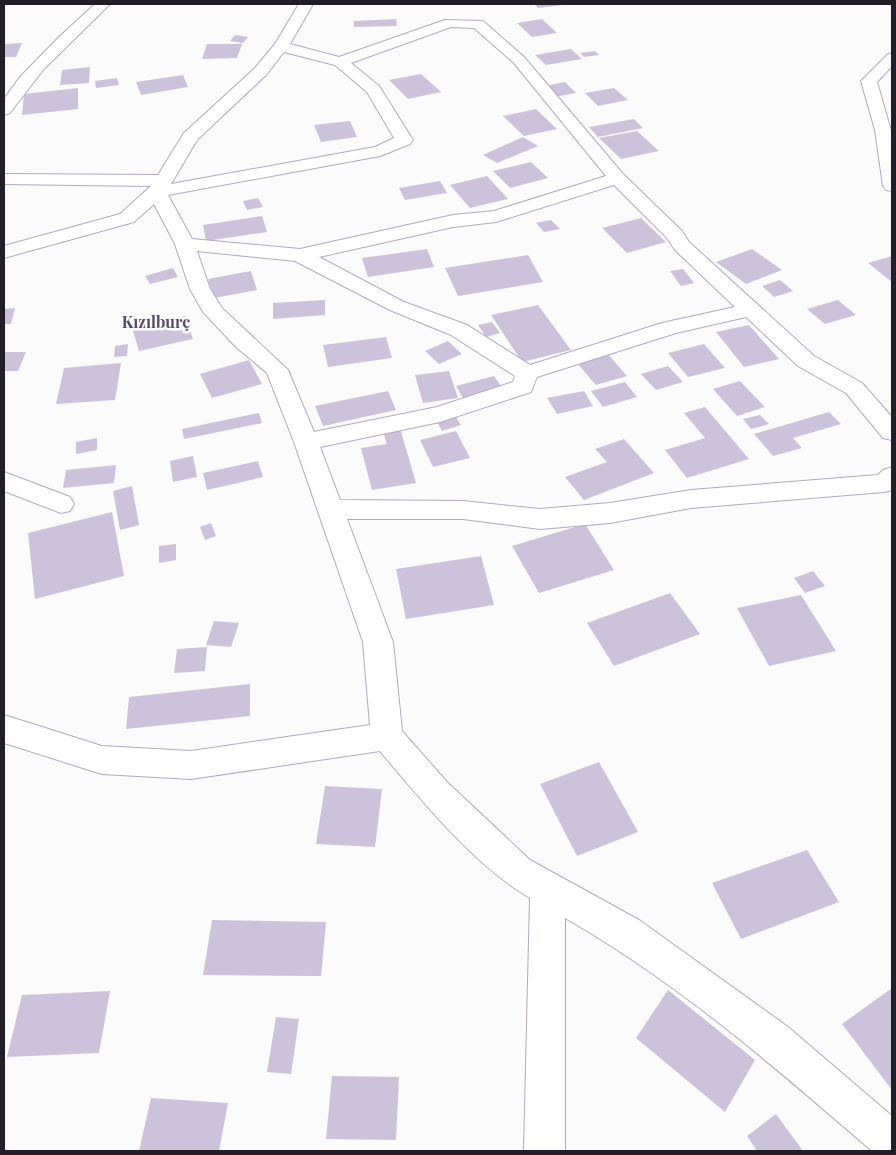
<svg xmlns="http://www.w3.org/2000/svg" width="896" height="1155" font-family="'Playfair Display',serif">
	<style>
		.building { fill: #cdc2dc }
		.lines { fill: none; stroke-linecap: round; stroke-linejoin: round }
		.minor-casing { stroke: #b3a8c1; stroke-width: 2 }
		.minor { fill: #fff; fill-rule: evenodd }
		.labels { text-anchor: middle; stroke-width: 5; stroke-linejoin: round; paint-order: stroke }
		.far-quarter-label { font-size: 16px; font-weight: bold; fill: #584d64; stroke: #fbfbfb }
	</style>
	<rect width="100%" height="100%" fill="#fbfbfb"/>
	<!-- building -->
	<g class="building">
		<path d="M534 4H563V5L538 8Z"/>
		<path d="M396 19 397 26 354 27V21Z"/>
		<path d="M542 19 557 33 532 37 517 23Z"/>
		<path d="M235 35 248 37 243 43 230 41Z"/>
		<path d="M22 43 16 57H4V44Z"/>
		<path d="M207 44H242L237 58 202 59Z"/>
		<path d="M571 49 582 59 546 65 535 55Z"/>
		<path d="M595 51 599 55 584 57 580 53Z"/>
		<path d="M90 67 89 83 60 85 62 70Z"/>
		<path d="M421 74 441 92 408 99 389 80Z"/>
		<path d="M183 75 188 87 141 95 136 82Z"/>
		<path d="M117 78 119 85 96 88 95 81Z"/>
		<path d="M565 82 576 93 554 97 544 86Z"/>
		<path d="M78 88V109L22 115 24 94Z"/>
		<path d="M614 88 628 100 598 106 585 93Z"/>
		<path d="M536 109 557 129 524 136 503 116Z"/>
		<path d="M634 119 643 128 598 137 589 127Z"/>
		<path d="M350 121 357 137 321 142 314 125Z"/>
		<path d="M637 131 659 151 621 159 599 138Z"/>
		<path d="M523 137 538 146 497 163 483 155Z"/>
		<path d="M531 162 548 178 510 188 493 171Z"/>
		<path d="M487 176 508 199 470 208 450 185Z"/>
		<path d="M440 181 447 193 405 200 399 188Z"/>
		<path d="M258 198 263 207 247 210 243 201Z"/>
		<path d="M262 216 267 232 206 241 203 225Z"/>
		<path d="M641 218 666 242 627 253 602 228Z"/>
		<path d="M551 220 560 229 544 232 536 223Z"/>
		<path d="M427 249 434 267 368 277 362 258Z"/>
		<path d="M752 249 782 270 746 284 716 262Z"/>
		<path d="M528 255 543 282 458 296 445 268Z"/>
		<path d="M892 256V282L868 263Z"/>
		<path d="M173 268 178 277 150 284 145 276Z"/>
		<path d="M683 269 694 283 681 286 670 271Z"/>
		<path d="M251 271 257 290 214 298 208 279Z"/>
		<path d="M780 280 793 291 774 297 762 286Z"/>
		<path d="M325 300V315L273 319V303Z"/>
		<path d="M838 300 856 315 825 324 807 309Z"/>
		<path d="M538 305 571 350 522 362 491 315Z"/>
		<path d="M15 308 11 324H4V309Z"/>
		<path d="M185 316 193 339 139 351 132 328Z"/>
		<path d="M492 322 500 333 486 337 478 325Z"/>
		<path d="M749 325 779 359 744 367 716 332Z"/>
		<path d="M386 337 392 358 328 367 323 345Z"/>
		<path d="M448 341 462 354 439 364 425 351Z"/>
		<path d="M128 344 127 356 114 357 115 346Z"/>
		<path d="M704 344 725 368 688 377 668 353Z"/>
		<path d="M4 352H26L18 371H4Z"/>
		<path d="M607 353 627 376 596 385 576 362Z"/>
		<path d="M249 360 262 384 212 398 200 374Z"/>
		<path d="M121 363 115 400 56 404 64 368Z"/>
		<path d="M668 366 683 382 656 390 641 374Z"/>
		<path d="M449 371 458 398 423 403 415 375Z"/>
		<path d="M494 376 503 389 464 400 456 386Z"/>
		<path d="M740 381 765 407 737 416 713 389Z"/>
		<path d="M625 382 637 397 603 407 591 391Z"/>
		<path d="M388 391 396 410 323 426 315 406Z"/>
		<path d="M584 391 593 406 557 414 547 398Z"/>
		<path d="M705 407 749 459 687 478 665 450 705 438 684 413Z"/>
		<path d="M829 412 841 424 793 438 802 448 773 456 754 434Z"/>
		<path d="M259 413 262 423 184 439 182 429Z"/>
		<path d="M453 413 461 425 442 431 435 419Z"/>
		<path d="M760 415 769 424 751 429 743 419Z"/>
		<path d="M400 428 416 483 372 490 361 448 387 444 383 431Z"/>
		<path d="M456 431 470 458 433 467 420 440Z"/>
		<path d="M97 438V450L76 454V442Z"/>
		<path d="M624 439 654 473 584 500 565 477 607 462 595 449Z"/>
		<path d="M193 456 197 477 173 482 170 461Z"/>
		<path d="M258 461 263 477 207 490 203 473Z"/>
		<path d="M116 465 114 483 63 488 66 470Z"/>
		<path d="M132 486 139 525 120 530 113 491Z"/>
		<path d="M112 512 124 576 35 599 28 533Z"/>
		<path d="M211 523 216 536 205 540 200 527Z"/>
		<path d="M585 524 614 570 539 593 512 546Z"/>
		<path d="M176 544V560L159 563V546Z"/>
		<path d="M481 556 494 605 406 619 396 569Z"/>
		<path d="M813 571 825 586 805 593 794 578Z"/>
		<path d="M670 593 700 634 614 666 587 623Z"/>
		<path d="M801 595 836 651 769 666 737 608Z"/>
		<path d="M214 621 239 623 231 647 206 645Z"/>
		<path d="M207 647 205 671 174 673 177 649Z"/>
		<path d="M250 684V716L126 729 129 697Z"/>
		<path d="M599 762 638 832 577 856 540 784Z"/>
		<path d="M325 786 382 789 375 847 316 844Z"/>
		<path d="M807 850 839 902 741 939 712 883Z"/>
		<path d="M212 920 326 922 321 976 203 975Z"/>
		<path d="M892 988V1090L842 1024Z"/>
		<path d="M668 990 755 1060 725 1112 636 1038Z"/>
		<path d="M110 991 99 1053 7 1057 22 995Z"/>
		<path d="M276 1017 299 1019 291 1074 267 1072Z"/>
		<path d="M332 1076 399 1077 396 1140 326 1139Z"/>
		<path d="M151 1098 228 1103 219 1151H139Z"/>
		<path d="M776 1114 803 1151H757L747 1136Z"/>
	</g>
	<g class="lines">
		<!-- minor casing -->
		<g class="minor-casing">
			<g id="minor">
				<path d="M95 4H110L43 70 10 113 4 115V99L20 77 58 38Z"/>
				<path d="M299 4H313L290 44 339 57 445 20 483 21 524 57 623 174 682 231 689 242 814 356 862 383 892 417V440L883 438 846 393 798 366 746 317 676 333 537 377 531 392 440 422 320 447 340 500 463 501 540 509 610 503 691 490 878 475 883 470 892 467V490L884 492 691 508 610 523 540 529 463 519H347L393 642 402 731 447 782 530 860 639 920 788 1027 892 1116V1151H872C775 1067 677 982 565 918V1151H524L530 898C475 866 421 800 380 751L191 779 102 774 4 743V715L102 746 191 751 370 725 363 642 294 442 267 373 236 347 203 312 190 289 175 244 154 204 134 222 4 258V246L120 214 151 186 4 184V174L158 175 184 133 255 68 275 44ZM451 27 474 28 514 63 606 176 494 211 453 215 300 249 192 239 168 195 380 156 410 144 413 140 379 86 351 63ZM284 52 335 65 367 92 394 138 375 147 171 184 197 140 267 74ZM614 185 667 238 675 250 735 307 662 323 530 365 467 325 404 302 319 257 453 227 496 222ZM197 251 295 261 390 310 451 335 515 376 513 382 437 407 314 432 288 370 222 308 210 289Z"/>
				<path d="M892 53V66L877 82 892 134V191L886 190 883 186 875 130 861 81 887 55Z"/>
				<path d="M4 472 70 497 74 504 70 511 61 513 4 491Z"/>
			</g>
		</g>
		<!-- minor -->
		<use href="#minor" class="minor"/>
	</g>
	<g class="labels">
		<!-- far-quarter labels -->
		<g class="far-quarter-label">
			<text x="156" y="328">Kızılburç</text>
		</g>
	</g>
	<!-- border -->
	<rect width="896" height="1155" fill="none" stroke="#221e27" stroke-width="10"/>
</svg>
